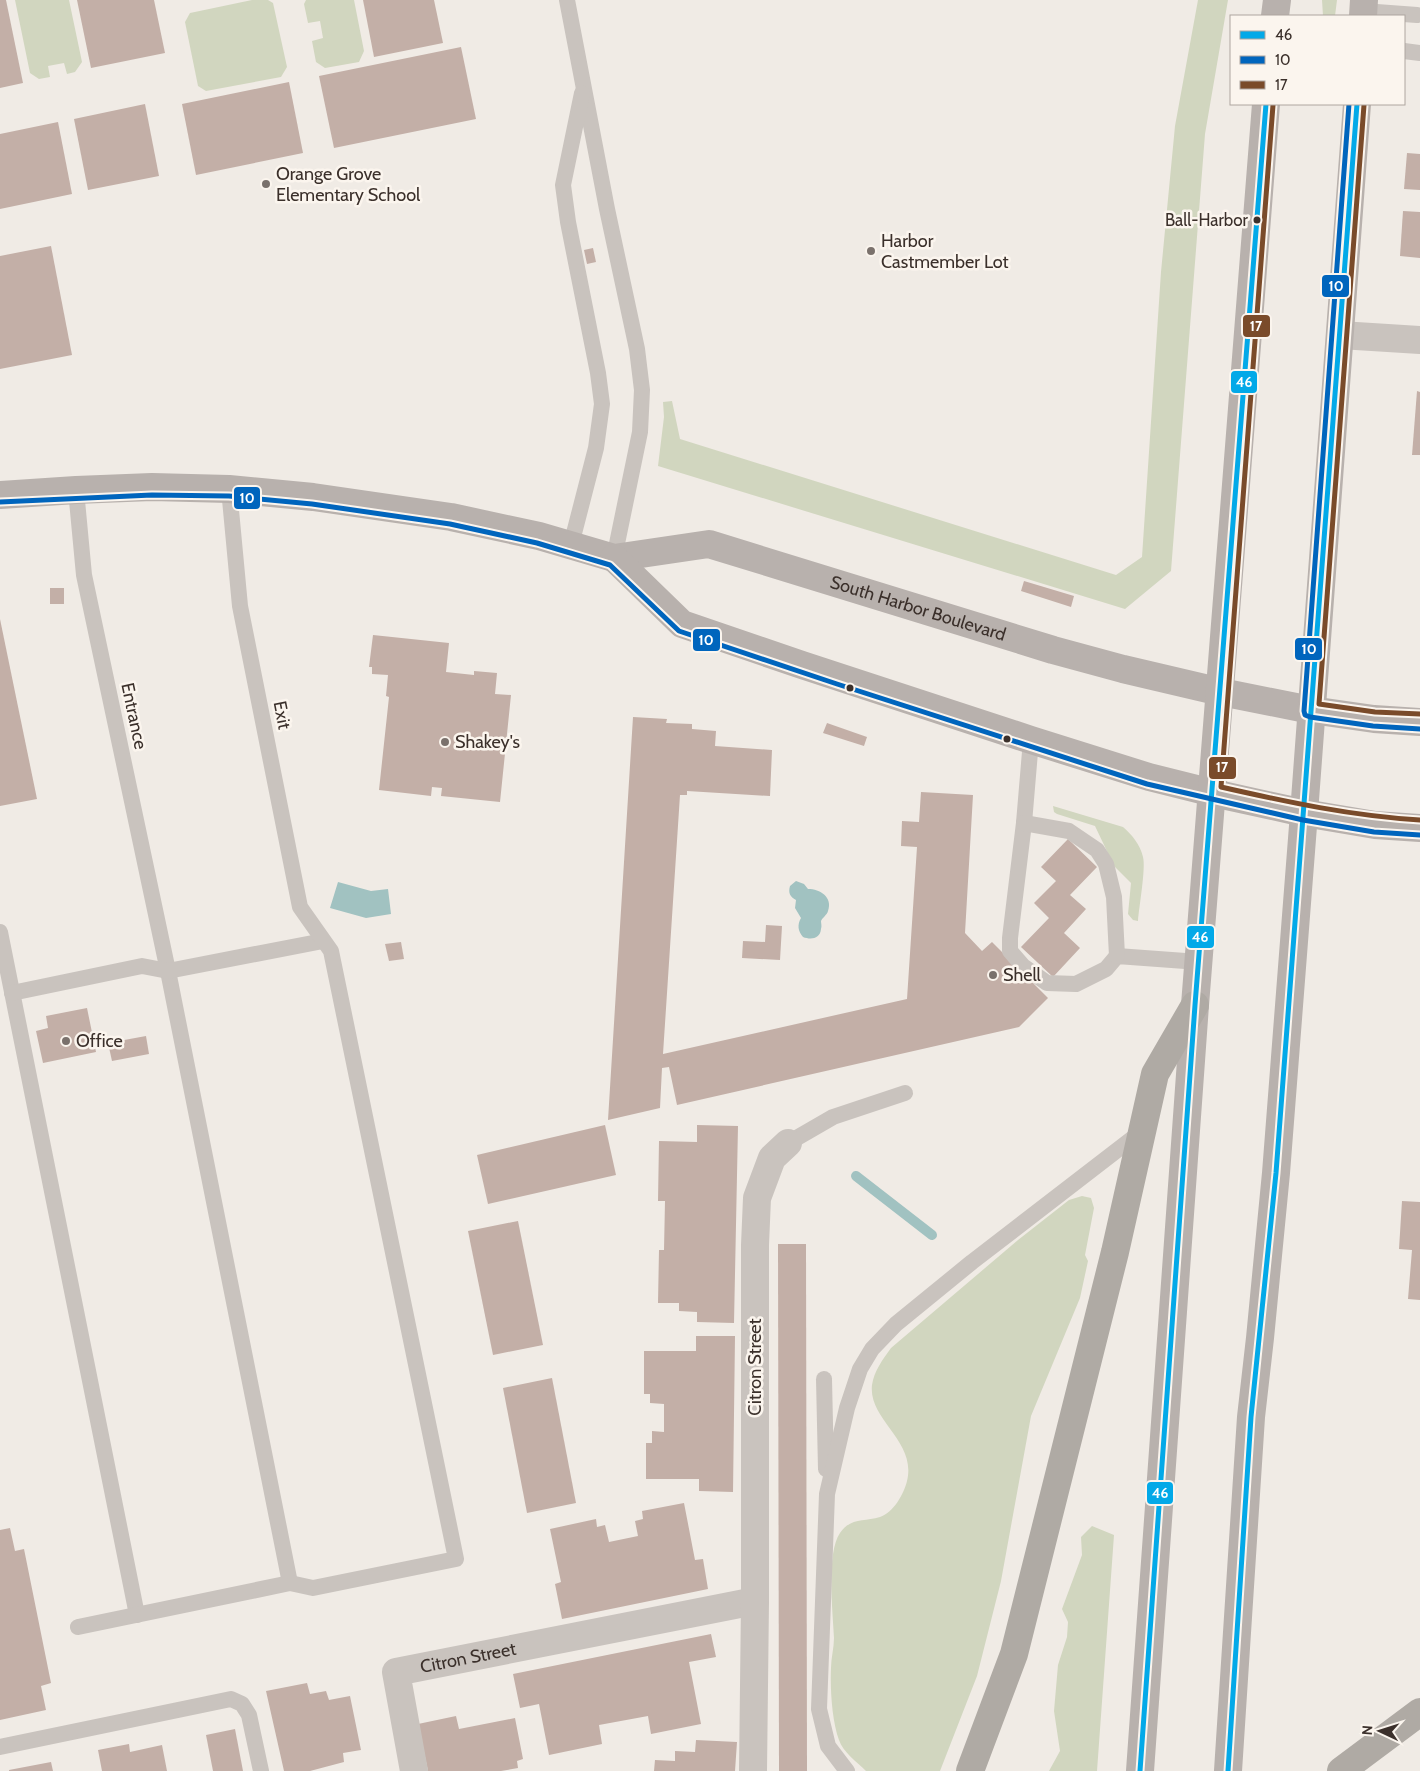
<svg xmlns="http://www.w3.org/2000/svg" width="1420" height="1771" font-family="Cabin,sans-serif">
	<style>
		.green { fill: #d1d6bf }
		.water { fill: #a1c2c1 }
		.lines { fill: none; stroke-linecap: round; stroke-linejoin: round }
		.stream { stroke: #a1c2c1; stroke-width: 10 }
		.building { fill: #c3afa7 }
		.service { stroke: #c9c3be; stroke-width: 16 }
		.minor { stroke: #c9c3be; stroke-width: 28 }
		.primary { stroke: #b8b1ad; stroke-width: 28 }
		.motorway { stroke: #afaaa4; stroke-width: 28 }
		.bus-1-casing { stroke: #fbf5ee; stroke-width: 9 }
		.bus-2-casing { stroke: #fbf5ee; stroke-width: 9 }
		.bus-3-casing { stroke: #fbf5ee; stroke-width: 9 }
		.bus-1 { stroke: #03a9e8; stroke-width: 5 }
		.bus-2 { stroke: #0065bd; stroke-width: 5 }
		.bus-3 { stroke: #7a4b2a; stroke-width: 5 }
		.poi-dot { fill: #7a716c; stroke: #fbf5ee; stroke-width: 2 }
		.bus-dot { fill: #3b302b; stroke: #fbf5ee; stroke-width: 2 }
		.labels { text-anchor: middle; stroke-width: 5; stroke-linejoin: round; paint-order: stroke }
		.bus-label { font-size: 17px; fill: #3b302b; stroke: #fbf5ee; text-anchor: end }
		.poi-label { font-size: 18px; fill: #3b302b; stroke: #fbf5ee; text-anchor: start }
		.street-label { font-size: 18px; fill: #3b302b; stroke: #fbf5ee }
		.line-badge { stroke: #fbf5ee; stroke-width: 2 }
		.badge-label { font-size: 14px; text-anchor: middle; font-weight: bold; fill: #fff }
	</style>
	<rect width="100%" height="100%" fill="#f0ebe5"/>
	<!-- green -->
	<g class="green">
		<path d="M15 0H69L82 62 75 72 67 74 64 63 48 66 50 77 39 79 30 73Z"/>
		<path d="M252 0H268L273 3 287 67 281 77 206 91 198 86 185 22 190 13Z"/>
		<path d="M306 0H354L364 51 359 62 325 68 316 62 312 41 323 38 320 21 308 23 304 4Z"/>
		<path d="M1198 0H1228L1205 134 1171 571 1125 609 658 466 664 417 663 402 672 401 680 439 1116 575 1142 557 1161 272 1175 126Z"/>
		<path d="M1322 0H1337L1335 16H1323Z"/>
		<path d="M1053 806 1123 827C1132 835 1140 844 1143 857 1146 868 1139 907 1138 921L1133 920 1128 914 1131 883 1114 866 1095 826 1057 814 1054 812Z"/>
		<path d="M1082 1196 1091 1198 1094 1208 1085 1255 1088 1261 1080 1298 1031 1416 1001 1581 977 1676 940 1771H866C857 1762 843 1752 839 1740 832 1721 830 1689 831 1668 831 1658 834 1648 834 1638 833 1614 826 1553 840 1533 851 1517 864 1522 880 1517 893 1513 904 1494 907 1481 917 1441 868 1420 872 1385 874 1371 883 1359 891 1348L1018 1240 1069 1200Z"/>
		<path d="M1092 1526 1114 1535 1097 1771H1049L1060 1751 1054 1711 1058 1665 1067 1637 1068 1622 1062 1609 1082 1555 1081 1537Z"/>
	</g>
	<!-- water -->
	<g class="water">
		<path d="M796 881 804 884 808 889C820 889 833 897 828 911 827 915 823 917 821 921 821 923 822 926 821 929 820 939 811 940 803 937 798 931 797 925 801 918L795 908 796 900C790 897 788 893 790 886Z"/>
		<path d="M338 882 371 891 388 889 391 914 366 918 330 908Z"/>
	</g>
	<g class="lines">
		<!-- stream -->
		<path class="stream" d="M856 1176 932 1235"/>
	</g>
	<!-- building -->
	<g class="building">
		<path d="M0 0H6L23 83 0 88Z"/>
		<path d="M77 0H154L165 53 91 68Z"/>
		<path d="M363 0H434L443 43 374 57Z"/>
		<path d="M461 47 476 119 334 148 319 76Z"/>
		<path d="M289 82 303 153 196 175 182 104Z"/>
		<path d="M145 104 159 176 88 190 74 119Z"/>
		<path d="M58 122 72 194 0 209V134Z"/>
		<path d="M1407 153 1420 154V190L1404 189Z"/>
		<path d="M1403 211 1420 212V258L1400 256Z"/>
		<path d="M51 246 72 355 0 369V256Z"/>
		<path d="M593 248 596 262 587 264 584 250Z"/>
		<path d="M1417 391 1420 392V455H1412Z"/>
		<path d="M1024 581 1074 596 1071 607 1021 591Z"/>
		<rect x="50" y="588" width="14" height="16"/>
		<path d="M0 619 37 799 0 806Z"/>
		<path d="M373 635 449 643 446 672 474 675V671L497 673 495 694 511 695 500 802 441 796 442 788 432 787 431 796 379 790 389 697 386 696 388 675 372 674V667H369Z"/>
		<path d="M633 717 667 719 666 723 692 724V729L716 731 715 746 772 750 770 796 687 791V795H680L663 1054 907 999 917 847 901 846 902 821 919 822 921 792 973 795 965 933 982 951 992 942 1048 998 1019 1027 677 1105 669 1067 662 1068 660 1108 608 1120Z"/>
		<path d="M827 723 867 737 864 746 823 733Z"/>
		<path d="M1068 839 1097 867 1070 895 1086 909 1064 933 1080 948 1053 977 1021 947 1049 918 1034 903 1056 881 1041 867Z"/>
		<path d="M766 925 782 926 780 960 742 958 743 941 765 942Z"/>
		<path d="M401 942 404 959 389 961 385 944Z"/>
		<path d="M87 1008 96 1052 43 1063 36 1031 48 1028 46 1016Z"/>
		<path d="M146 1036 149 1054 112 1061 108 1043Z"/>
		<path d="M605 1125 616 1175 488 1204 477 1155Z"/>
		<path d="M697 1125 738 1126 734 1323 697 1322V1312L679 1311V1303H658L659 1250H664L665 1201H658L659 1141 697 1142Z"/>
		<path d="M1402 1201 1420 1202V1300L1408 1299 1412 1250 1399 1249Z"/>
		<path d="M518 1221 543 1345 493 1355 468 1231Z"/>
		<path d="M778 1244H806L807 1771H779Z"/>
		<path d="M696 1336H735L733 1492 699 1491V1479H646V1443H652V1431L664 1432V1404L650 1403V1394H644V1351H696Z"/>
		<path d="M552 1378 576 1503 527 1513 503 1388Z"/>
		<path d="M684 1503 695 1560 703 1559 708 1589 562 1619 555 1584 561 1582 550 1529 596 1519 597 1527 605 1525 609 1542 638 1536 635 1521 643 1519 642 1511Z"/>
		<path d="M10 1528 15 1551 24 1549 51 1683 41 1686 46 1710 0 1720V1530Z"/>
		<path d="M711 1634 716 1657 689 1662 701 1724 651 1734 648 1716 599 1725 602 1744 549 1755 539 1704 520 1708 513 1674Z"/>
		<path d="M307 1683 310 1694 326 1691 329 1700 350 1696 361 1750 343 1753 344 1762 310 1771H284L266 1691Z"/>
		<path d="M456 1716 459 1729 515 1718 523 1759 517 1761 518 1768 501 1771H428L418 1724Z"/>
		<path d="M235 1729 243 1771H213L206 1735Z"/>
		<path d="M696 1740 737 1742 735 1771H654L655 1760 675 1761V1751L695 1752Z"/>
		<path d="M129 1744 130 1752 162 1745 167 1771H102L98 1750Z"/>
		<path d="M51 1762 53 1771H9V1770Z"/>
	</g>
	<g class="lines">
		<!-- service -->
		<g class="service">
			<path d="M567 0 607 209 637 349 642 390 640 432 614 558"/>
			<path d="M1363 11 1417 15"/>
			<path d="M1404 51 1420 53"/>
			<path d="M76 490 84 575 168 971 290 1583"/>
			<path d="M571 545 596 448 602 404 598 373 568 222 563 185 582 93"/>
			<path d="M1031 740 1024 823 1010 938V951L1023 966 1047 983 1076 984 1106 969 1117 956 1199 962"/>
			<path d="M1024 823 1069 831 1097 850 1106 864 1114 897 1117 956"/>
			<path d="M0 932 137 1615"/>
			<path d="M12 993 142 966 168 971 323 941"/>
			<path d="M788 1143 833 1117 905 1093"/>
			<path d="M824 1379 826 1469"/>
			<path d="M78 1627 290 1583 313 1588 456 1559 331 951 300 907 240 606 229 489"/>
			<path d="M0 1747 231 1699 242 1704 249 1715 261 1771"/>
			<path d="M847 1771 828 1746 819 1709 827 1494 847 1408 860 1369 872 1349 896 1324 972 1262 1142 1131"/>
		</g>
		<!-- minor -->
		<g class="minor">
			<path d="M1340 335 1420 340"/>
			<path id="s1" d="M414 1771 396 1672 755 1601"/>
			<path d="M753 1771 755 1601V1245L757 1198 772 1158 788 1143"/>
		</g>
		<!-- primary -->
		<g class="primary">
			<path d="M1275 16 1277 0"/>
			<path d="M1363 16 1364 0"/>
			<path id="s2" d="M0 495 76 490 152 487 229 489 313 497 451 517 539 536 614 558 709 544 1053 650 1123 669 1221 692 1311 710 1374 719 1420 722"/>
			<path d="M614 558 682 624 802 665 1031 740 1149 777 1213 793 1304 813 1375 825 1420 828"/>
			<path d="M1140 1771 1195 1005 1266 104"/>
			<path d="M1228 1771 1251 1417 1260 1338 1276 1173 1304 813 1357 104"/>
		</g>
		<!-- motorway -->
		<g class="motorway">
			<path d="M970 1771 1014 1654 1115 1252 1155 1074 1195 1005"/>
			<path d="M1341 1771 1420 1712"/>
		</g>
		<!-- bus-1 casing -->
		<g class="bus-1-casing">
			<g id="bus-1">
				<path d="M1140 1771 1195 1005 1266 104"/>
				<path d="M1228 1771 1251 1417 1276 1173 1357 104"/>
			</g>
		</g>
		<!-- bus-2 casing -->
		<g class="bus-2-casing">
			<g id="bus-2">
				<path d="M1349 104 1304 711 1305 715 1310 717 1373 726 1420 729"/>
				<path d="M0 502 152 495 229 496 312 504 450 524 537 543 610 565 679 631 837 684 1147 784 1303 820 1374 832 1420 835"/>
			</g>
		</g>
		<!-- bus-3 casing -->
		<g class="bus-3-casing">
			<g id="bus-3">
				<path d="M1273 105 1221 787C1287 802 1352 816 1420 820"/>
				<path d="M1364 105 1319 704 1375 712 1420 714"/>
			</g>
		</g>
		<!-- bus-1 -->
		<use href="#bus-1" class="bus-1"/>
		<!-- bus-2 -->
		<use href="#bus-2" class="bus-2"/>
		<!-- bus-3 -->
		<use href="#bus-3" class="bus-3"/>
	</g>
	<!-- markers -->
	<g class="poi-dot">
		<circle cx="266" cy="184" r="5"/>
		<circle cx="871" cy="251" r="5"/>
		<circle cx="445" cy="742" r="5"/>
		<circle cx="993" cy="975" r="5"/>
		<circle cx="66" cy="1041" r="5"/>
	</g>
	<g class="bus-dot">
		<circle cx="1257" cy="220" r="4.5"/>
		<circle cx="850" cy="688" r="4.5"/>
		<circle cx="1007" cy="739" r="4.5"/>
	</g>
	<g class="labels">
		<!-- bus labels -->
		<g class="bus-label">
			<text x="1248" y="226">Ball-Harbor</text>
		</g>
		<!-- poi labels -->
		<g class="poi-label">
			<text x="276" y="180">Orange Grove<tspan x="276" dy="21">Elementary School</tspan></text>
			<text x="881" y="247">Harbor<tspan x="881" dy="21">Castmember Lot</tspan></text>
			<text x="455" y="748">Shakey's</text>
			<text x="1003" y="981">Shell</text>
			<text x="76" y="1047">Office</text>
		</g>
		<!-- street labels -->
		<g class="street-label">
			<text dy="6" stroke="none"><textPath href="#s2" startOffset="936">South Harbor Boulevard</textPath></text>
			<text transform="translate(282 715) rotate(79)" y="6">Exit</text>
			<text transform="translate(134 716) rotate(78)" y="6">Entrance</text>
			<text transform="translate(755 1367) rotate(-90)" y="6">Citron Street</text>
			<text dy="6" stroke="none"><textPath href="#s1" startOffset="174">Citron Street</textPath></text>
		</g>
	</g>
	<g class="line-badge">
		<rect x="1321" y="274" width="29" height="24" rx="5" fill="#0065bd"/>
		<rect x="1242" y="314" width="29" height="24" rx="5" fill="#7a4b2a"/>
		<rect x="1230" y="370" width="28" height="24" rx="5" fill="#03a9e8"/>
		<rect x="233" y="486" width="28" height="24" rx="5" fill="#0065bd"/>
		<rect x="692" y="628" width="29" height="24" rx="5" fill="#0065bd"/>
		<rect x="1294" y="637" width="29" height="24" rx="5" fill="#0065bd"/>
		<rect x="1208" y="756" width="29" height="24" rx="5" fill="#7a4b2a"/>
		<rect x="1186" y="925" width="29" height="24" rx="5" fill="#03a9e8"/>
		<rect x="1146" y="1481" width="28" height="24" rx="5" fill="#03a9e8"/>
	</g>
	<g class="badge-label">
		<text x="1336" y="291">10</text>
		<text x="1256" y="331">17</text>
		<text x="1244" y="387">46</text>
		<text x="247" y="503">10</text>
		<text x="706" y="645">10</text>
		<text x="1309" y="654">10</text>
		<text x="1222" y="772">17</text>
		<text x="1200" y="942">46</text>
		<text x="1160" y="1498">46</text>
	</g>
	<!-- legend -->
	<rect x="1230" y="15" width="175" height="90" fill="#fbf5ee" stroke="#aea6a0"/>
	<rect x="1240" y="31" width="25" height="8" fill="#03a9e8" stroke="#aea6a0"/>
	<text x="1275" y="40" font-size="15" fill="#3b302b">46</text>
	<rect x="1240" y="56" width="25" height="8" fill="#0065bd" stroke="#aea6a0"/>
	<text x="1275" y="65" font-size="15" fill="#3b302b">10</text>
	<rect x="1240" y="81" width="25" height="8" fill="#7a4b2a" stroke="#aea6a0"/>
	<text x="1275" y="90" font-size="15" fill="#3b302b">17</text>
	<!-- north arrow -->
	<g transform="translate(1380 1731) rotate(274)" stroke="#fbf5ee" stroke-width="4" paint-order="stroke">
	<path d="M0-4L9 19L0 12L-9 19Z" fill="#3b302b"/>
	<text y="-8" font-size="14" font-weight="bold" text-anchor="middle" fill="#3b302b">N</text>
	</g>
</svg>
